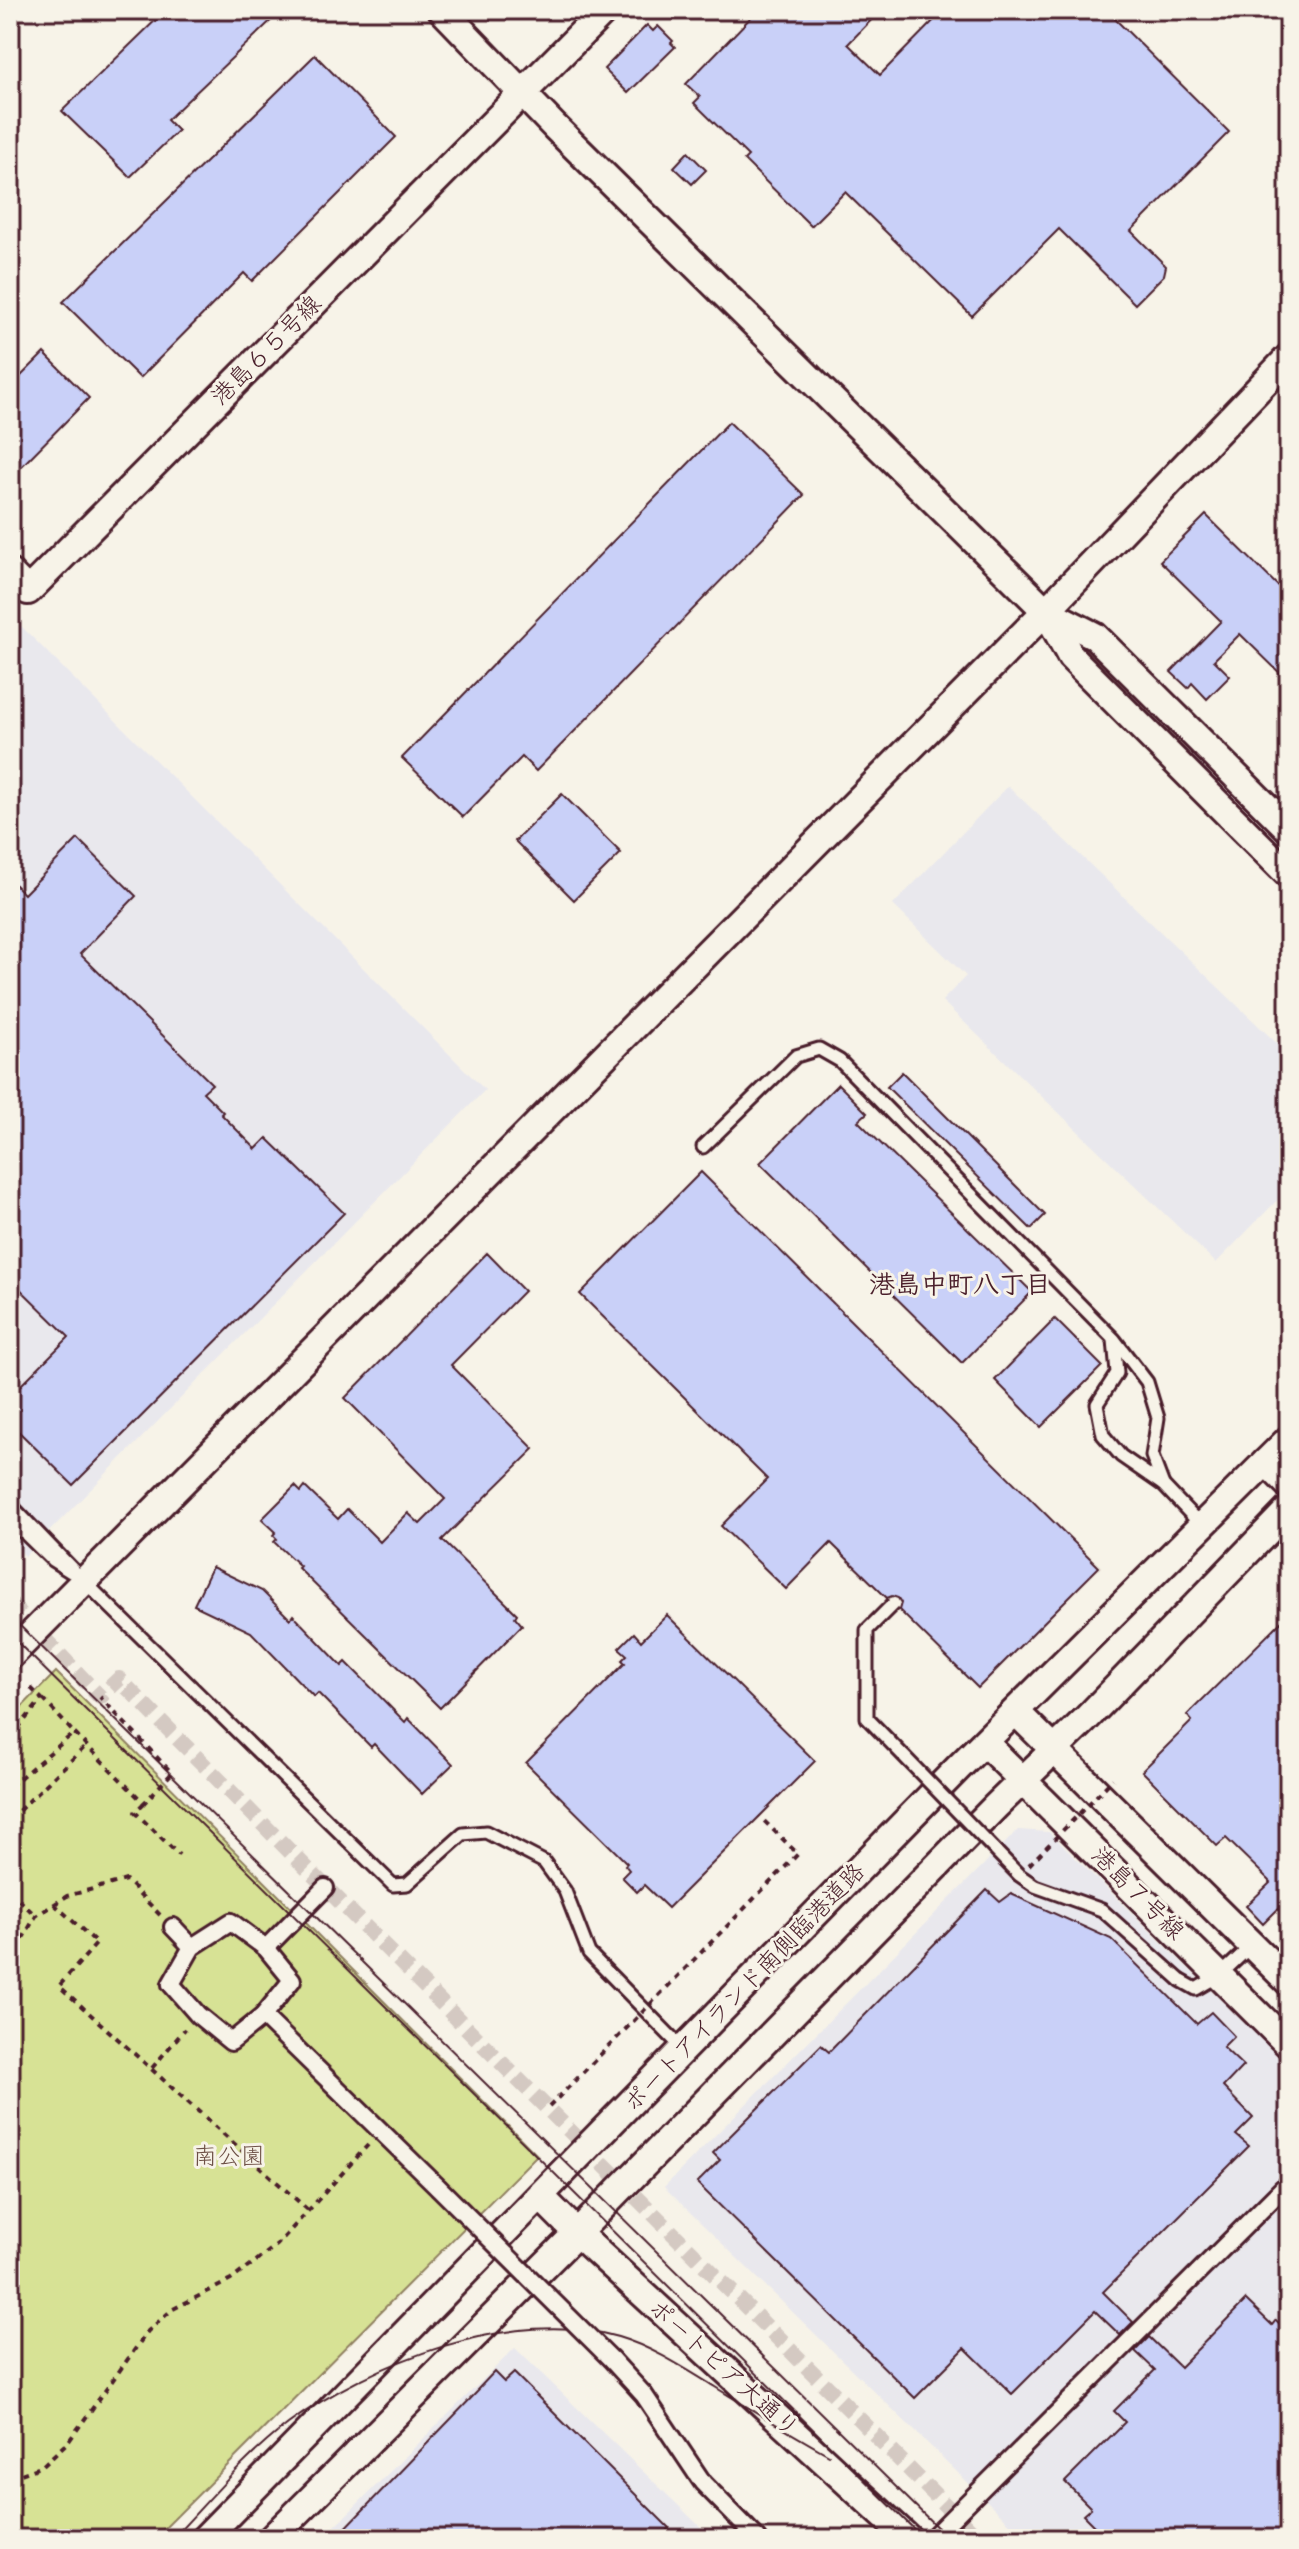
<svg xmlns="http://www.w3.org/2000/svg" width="1299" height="2549" font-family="'Gochi Hand','Klee One',sans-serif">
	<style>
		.built { fill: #e9e8ed }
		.green { fill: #d7e295; stroke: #908060; stroke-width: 2 }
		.building { fill: #c9d0f8; stroke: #4a1f2b; stroke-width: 2 }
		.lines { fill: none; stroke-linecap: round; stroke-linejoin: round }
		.pedestrian-tunnel { stroke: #d4c9c2; stroke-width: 16; stroke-dasharray: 16 8; stroke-linecap: butt }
		.service-casing { stroke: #4a1f2b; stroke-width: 17 }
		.pedestrian-casing { stroke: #4a1f2b; stroke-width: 22 }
		.tertiary-casing { stroke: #4a1f2b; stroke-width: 32 }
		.path { stroke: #4a1f2b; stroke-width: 4; stroke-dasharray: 6 6; stroke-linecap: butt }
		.service { stroke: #f7f3e8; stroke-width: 11 }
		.pedestrian { stroke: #f7f3e8; stroke-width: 16 }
		.tertiary { stroke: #f7f3e8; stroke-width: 26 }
		.tram { stroke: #4a1f2b; stroke-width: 2 }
		.service-bridge-casing { stroke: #4a1f2b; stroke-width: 17; stroke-linecap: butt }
		.pedestrian-bridge-casing { stroke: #4a1f2b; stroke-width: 22; stroke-linecap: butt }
		.path-bridge { stroke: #4a1f2b; stroke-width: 4; stroke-dasharray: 6 6; stroke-linecap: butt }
		.service-bridge { stroke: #f7f3e8; stroke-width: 11 }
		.pedestrian-bridge { stroke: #f7f3e8; stroke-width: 16 }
		.labels { text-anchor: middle; stroke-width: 6; stroke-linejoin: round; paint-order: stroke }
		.street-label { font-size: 24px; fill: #4a1f2b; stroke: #f7f3e8 }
		.park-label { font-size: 24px; fill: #6d5046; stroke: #f7f3e8 }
		.neighbourhood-label { font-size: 26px; font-weight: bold; fill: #4a1f2b; stroke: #f7f3e8 }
	</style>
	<rect width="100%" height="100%" fill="#f7f3e8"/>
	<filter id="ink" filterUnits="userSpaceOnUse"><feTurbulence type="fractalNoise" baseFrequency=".0125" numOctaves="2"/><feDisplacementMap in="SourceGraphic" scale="16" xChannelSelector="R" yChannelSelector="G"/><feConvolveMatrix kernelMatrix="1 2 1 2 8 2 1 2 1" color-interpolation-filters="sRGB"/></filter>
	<g filter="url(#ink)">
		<!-- built -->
		<g class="built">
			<path d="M10 615 485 1090 25 1556 10 1540Z"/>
			<path d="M1008 786 1289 1055V1188L1216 1263 942 1001 966 976 893 905Z"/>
			<path d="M1018 1830 1049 1832 1289 2067V2539H1026L664 2187Z"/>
			<path d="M515 2348 713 2539H322Z"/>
		</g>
		<!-- green -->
		<path class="green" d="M56 1672 537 2155 154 2539H10V1719Z"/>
		<!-- building -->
		<g class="building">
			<path d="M166 10H282L167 120 178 131 130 177 62 111Z"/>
			<path d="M758 10H881L848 44 880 75 944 10H1106L1229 132 1131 231 1166 266 1164 275 1135 304 1059 229 972 316 845 192 811 226 744 160 748 156 694 103 700 97 686 84Z"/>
			<path d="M647 25 653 31 658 26 673 41 671 43 675 47 628 93 604 69Z"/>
			<path d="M315 55 396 137 252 281 244 273 140 378 63 302Z"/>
			<path d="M688 152 706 170 692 184 674 167Z"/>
			<path d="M44 353 89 398 10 478V387Z"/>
			<path d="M729 422 804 495 536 771 522 757 463 817 402 758Z"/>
			<path d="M1206 515 1289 597V682L1240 634 1214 660 1230 676 1207 699 1192 683 1188 688 1171 672 1221 621 1160 561Z"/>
			<path d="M562 794 621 853 574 900 515 841Z"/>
			<path d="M78 839 136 896 80 954 212 1084 203 1092 223 1112 221 1114 256 1149 267 1138 344 1213 73 1485 10 1423V1396L69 1337 10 1279V880L24 894Z"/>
			<path d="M902 1072 1045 1215 1031 1229 887 1087Z"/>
			<path d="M838 1084 867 1113 858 1121 1032 1292 962 1363 760 1163Z"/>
			<path d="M701 1172 1099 1567 978 1688 899 1610 901 1603 898 1598 892 1596 887 1598 831 1543 786 1589 721 1526 767 1479 580 1294Z"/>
			<path d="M487 1253 524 1291 451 1365 534 1449 442 1540 517 1614 515 1617 522 1625 440 1708 298 1568 300 1566 274 1542 277 1539 273 1535 276 1532 262 1519 295 1486 301 1492 305 1487 338 1519 347 1509 380 1542 408 1513 420 1524 445 1499 345 1398Z"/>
			<path d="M1055 1319 1102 1366 1041 1427 995 1380Z"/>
			<path d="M212 1567 262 1591 290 1619 293 1615 342 1666 346 1662 405 1722 408 1718 453 1764 422 1794 374 1744 371 1747 318 1693 314 1697 251 1632 194 1605Z"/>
			<path d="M1289 1614V1920L1278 1909 1263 1924 1246 1906 1271 1882 1226 1838 1217 1846 1142 1771 1192 1721 1187 1715Z"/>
			<path d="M667 1615 815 1761 668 1908 644 1885 637 1892 622 1877 629 1870 625 1865 627 1863 526 1763 625 1663 622 1660 627 1655 619 1648 634 1633 641 1641Z"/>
			<path d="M987 1890 1000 1902 1011 1894 1111 1939 1197 2024 1211 2012 1234 2036 1223 2047 1243 2066 1223 2087 1253 2118 1236 2135 1249 2146 1103 2292 1133 2322 1120 2335 1095 2311 1012 2394 965 2348 915 2398 697 2183 720 2160 713 2153 821 2045 829 2052Z"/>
			<path d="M1246 2300 1272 2325 1276 2320 1289 2333V2539H1107L1083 2515 1091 2508 1065 2482 1125 2422 1114 2411 1155 2370 1135 2351 1149 2337 1180 2367Z"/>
			<path d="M494 2372 504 2382 514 2373 669 2528 657 2539H335L478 2391 477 2390Z"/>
		</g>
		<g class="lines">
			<!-- pedestrian-tunnel -->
			<path class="pedestrian-tunnel" d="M10 1603 100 1697 119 1679C404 1968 693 2252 979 2539"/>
			<!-- service casing -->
			<g class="service-casing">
				<g id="service">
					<path d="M703 1147 796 1056 819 1049 840 1061 1114 1339 1147 1382 1158 1418 1152 1456 1163 1485"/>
					<path d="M1114 1340 1117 1373 1097 1404 1103 1435 1121 1456 1163 1485 1201 1525"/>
					<path d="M10 1504 84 1581 393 1885 407 1884 463 1834 486 1832 544 1862 565 1891 589 1953 683 2049"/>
					<path d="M10 1519 52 1560 71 1572"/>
					<path d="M1180 1980 1196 1989 1220 1975 1251 1946"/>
				</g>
			</g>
			<!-- pedestrian casing -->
			<g class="pedestrian-casing">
				<g id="pedestrian">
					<path d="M231 1922 266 1948 292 1980 263 2016 231 2042 198 2015 171 1984 192 1947Z"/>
					<path d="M173 1927 192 1947"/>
					<path d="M266 1948 325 1888"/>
					<path d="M263 2016 438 2187"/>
					<path d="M611 2359 644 2395 703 2483 758 2539"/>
					<path d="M931 2539 1289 2182"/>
				</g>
			</g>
			<!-- tertiary casing -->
			<g class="tertiary-casing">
				<g id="tertiary">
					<path d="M442 10 555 127 1046 611 1071 657 1289 875"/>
					<path d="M10 573 28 591 605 10"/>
					<path d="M1046 611 1095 636 1289 829"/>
					<path d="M1266 1462 1289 1485"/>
					<path d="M10 1656 1046 611 1289 357"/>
					<path d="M1016 1712 1289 1982"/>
					<path d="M985 1743 1289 2045"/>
					<path d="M540 2196 577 2233 909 2539"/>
					<path d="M204 2539 958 1768 1289 1439"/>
					<path d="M271 2539 577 2233 996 1806 1085 1720 1289 1509"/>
				</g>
			</g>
			<!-- path -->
			<g class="path">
				<path d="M43 1699 74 1733"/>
				<path d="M10 1738 42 1699 29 1686"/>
				<path d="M10 1786 74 1733 144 1803 172 1773 100 1697"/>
				<path d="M144 1803 135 1812 179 1855"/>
				<path d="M10 1819 86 1746"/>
				<path d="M10 1891 36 1916"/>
				<path d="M54 1904 97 1943 59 1986 309 2211"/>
				<path d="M10 1960 36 1916 67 1896 126 1880 160 1915"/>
				<path d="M152 2068 185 2029"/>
				<path d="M10 2478 41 2467 69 2441 148 2331 173 2309 231 2280 277 2245 368 2145"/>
				<path d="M665 2532 672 2539"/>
			</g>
			<!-- service -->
			<use href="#service" class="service"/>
			<!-- pedestrian -->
			<use href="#pedestrian" class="pedestrian"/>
			<!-- tertiary -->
			<use href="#tertiary" class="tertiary"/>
			<!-- tram -->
			<g class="tram">
				<path d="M10 1616 949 2539"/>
				<path d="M10 1635 924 2539"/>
				<path d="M172 2539C209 2500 245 2457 288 2424 371 2362 515 2306 618 2337 652 2347 684 2368 715 2387 752 2410 790 2433 829 2455"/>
			</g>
			<!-- service-bridge casing -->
			<g class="service-bridge-casing">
				<path id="service-bridge" d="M893 1604 867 1630V1718L1019 1875 1035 1886 1102 1910 1180 1980"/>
			</g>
			<!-- pedestrian-bridge casing -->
			<g class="pedestrian-bridge-casing">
				<path id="pedestrian-bridge" d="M438 2187 611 2359"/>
			</g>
			<!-- path-bridge -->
			<g class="path-bridge">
				<path d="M1029 1865 1113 1779"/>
				<path d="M549 2107 798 1854 759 1816"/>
			</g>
			<!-- service-bridge -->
			<use href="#service-bridge" class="service-bridge"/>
			<!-- pedestrian-bridge -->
			<use href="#pedestrian-bridge" class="pedestrian-bridge"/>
		</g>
	</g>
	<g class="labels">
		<!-- street labels -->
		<g class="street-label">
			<text transform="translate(266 350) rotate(-45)" y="8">港島６５号線</text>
			<text transform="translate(1138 1893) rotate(45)" y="8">港島７号線</text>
			<text transform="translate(744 1987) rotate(-46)" y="8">ポートアイランド南側臨港道路</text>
			<text transform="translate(724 2368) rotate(42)" y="8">ポートピア大通り</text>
		</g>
		<!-- park labels -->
		<g class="park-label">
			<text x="229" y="2164">南公園</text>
		</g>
		<!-- neighbourhood labels -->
		<g class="neighbourhood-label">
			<text x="960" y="1293">港島中町八丁目</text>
		</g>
	</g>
	<!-- margin -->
	<rect width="1299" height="2549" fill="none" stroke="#f7f3e8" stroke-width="40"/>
	<rect x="20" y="20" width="1259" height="2509" fill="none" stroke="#4a1f2b" stroke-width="3" filter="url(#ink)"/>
</svg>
